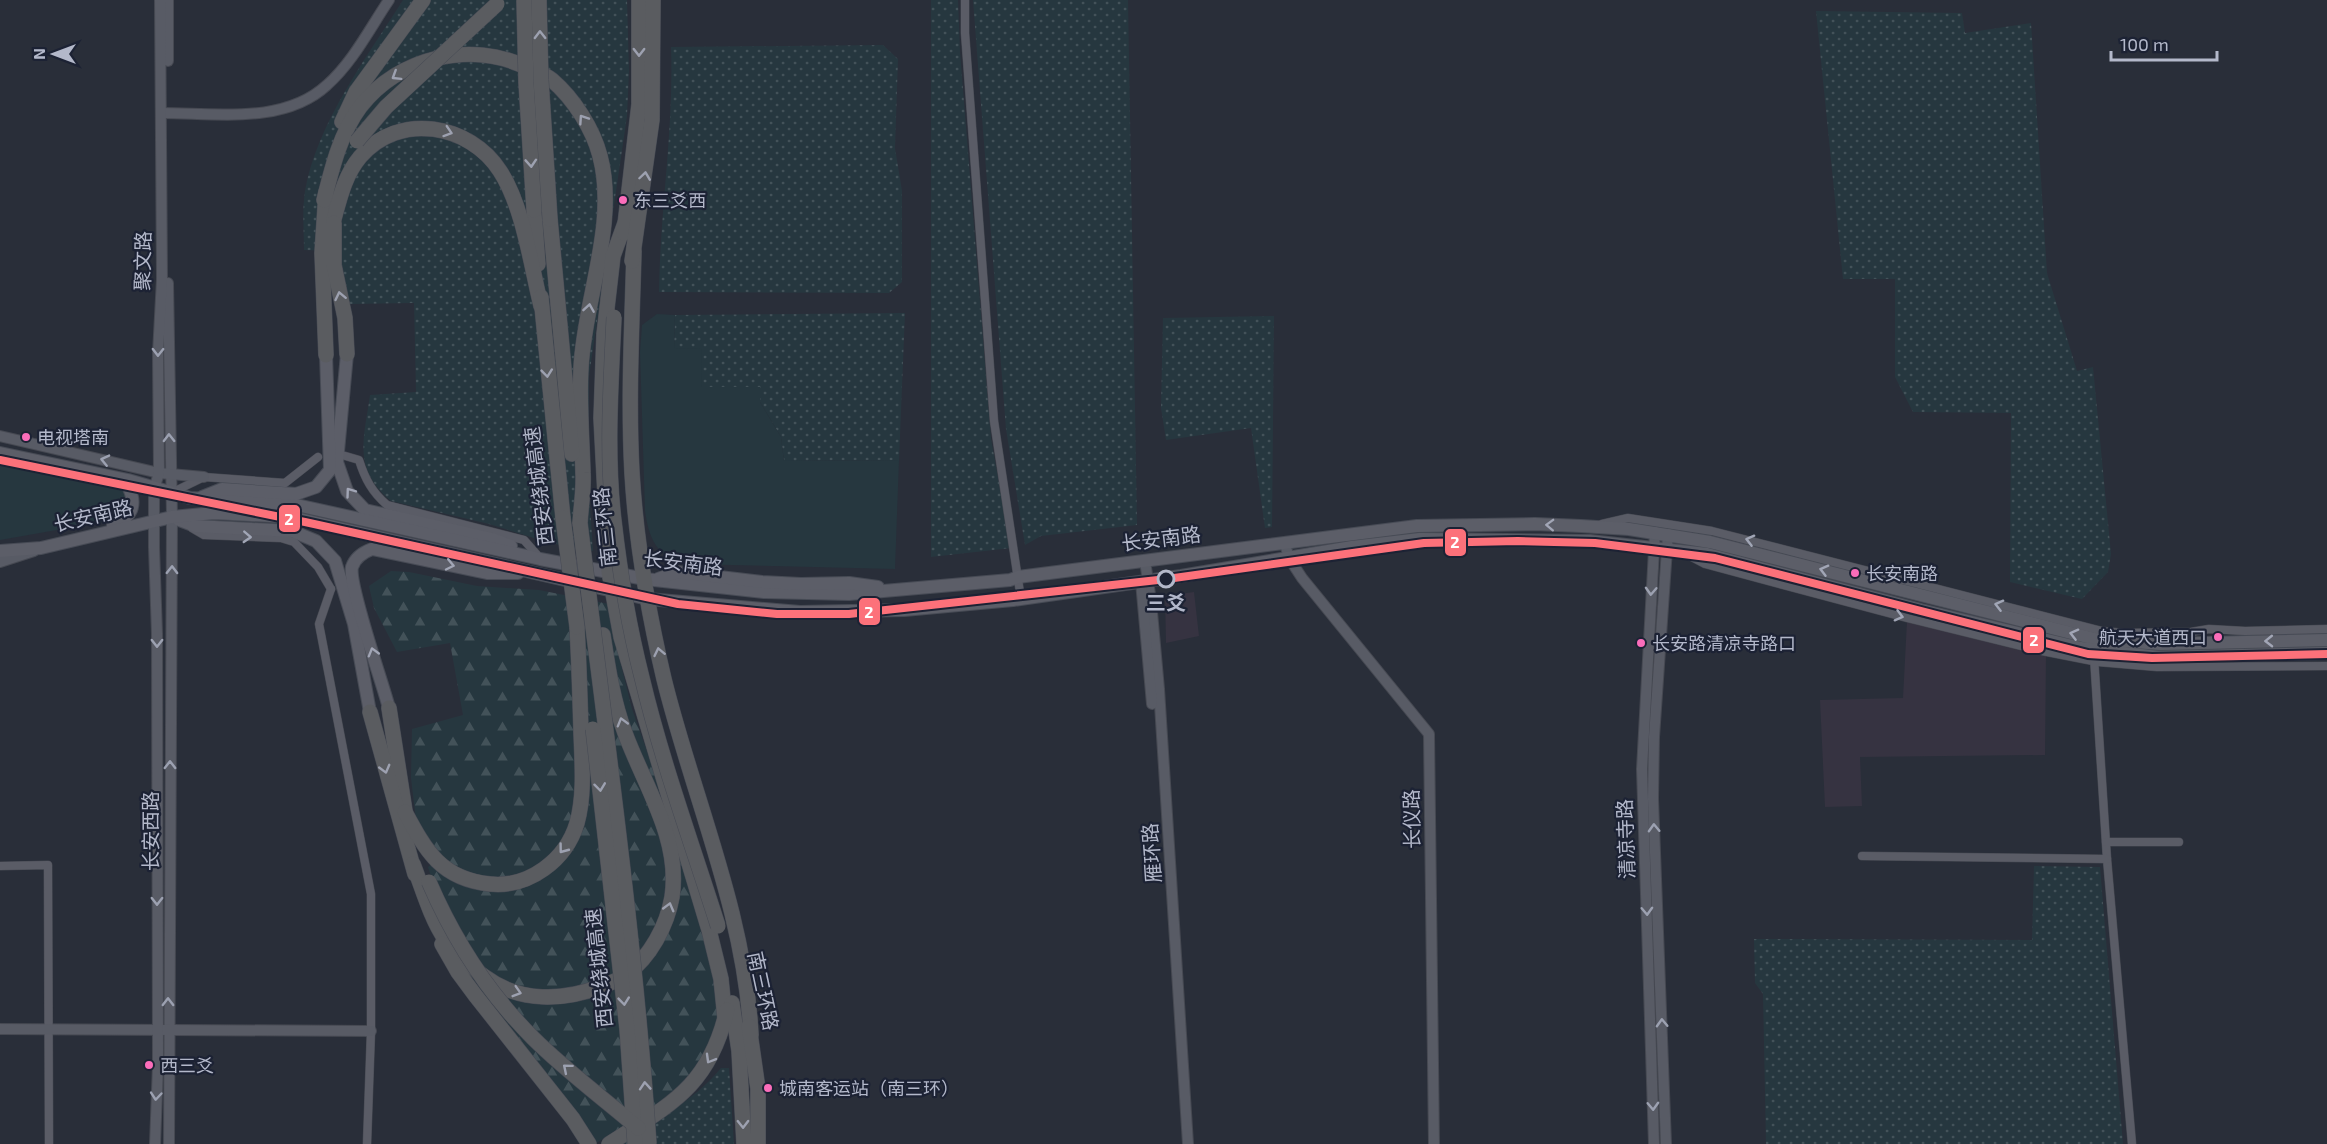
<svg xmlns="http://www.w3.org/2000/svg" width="2327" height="1144" font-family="'Exo 2','Noto Sans SC',sans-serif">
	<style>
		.medical { fill: #363341 }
		.grass { fill: url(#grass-dots) }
		.forest { fill: url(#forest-firs) }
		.green { fill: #26373f }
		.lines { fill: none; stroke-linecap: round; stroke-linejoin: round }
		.street-casing { stroke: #464952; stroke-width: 9 }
		.secondary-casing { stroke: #464952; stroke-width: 12 }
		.primary-casing { stroke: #474b55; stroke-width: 14 }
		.highway-casing { stroke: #464a54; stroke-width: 16 }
		.street { stroke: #5a5c66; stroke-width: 8 }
		.secondary { stroke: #585b65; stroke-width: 10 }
		.primary { stroke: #5c5e68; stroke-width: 12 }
		.highway { stroke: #5a5c60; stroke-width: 15 }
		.highway-bridge-casing { stroke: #464a54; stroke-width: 16; stroke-linecap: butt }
		.highway-bridge { stroke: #5a5c60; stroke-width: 15 }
		.metro-1-casing { stroke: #1c2234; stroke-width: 12 }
		.metro-1 { stroke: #fc717a; stroke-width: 8 }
		.oneway { stroke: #9da1b0 }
		.oneway2 { stroke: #9ca1b1 }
		.oneway3 { stroke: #a2a6b6 }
		.oneway4 { stroke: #a1a6b6 }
		.bus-dot { fill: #fb6dba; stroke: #1c2234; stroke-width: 2 }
		.stop-dot { fill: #1c2234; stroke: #b3b8ca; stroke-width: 3 }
		.labels { text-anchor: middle; stroke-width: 4.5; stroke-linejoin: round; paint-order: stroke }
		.bus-label { font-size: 18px; fill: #b3b8ca; stroke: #1c2234; text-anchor: start }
		.street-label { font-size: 20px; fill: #b3b8ca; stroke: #1c2234 }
		.stop-label { font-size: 20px; font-weight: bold; fill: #b3b8ca; stroke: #1c2234 }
		.line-badge { stroke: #1c2234; stroke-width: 2 }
		.badge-label { font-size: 16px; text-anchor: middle; font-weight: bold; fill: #fff }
	</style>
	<defs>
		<pattern id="grass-dots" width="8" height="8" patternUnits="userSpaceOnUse" patternTransform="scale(1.5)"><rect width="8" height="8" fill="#26373f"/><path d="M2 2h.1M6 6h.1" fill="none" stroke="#435259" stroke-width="1.8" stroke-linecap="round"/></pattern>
		<pattern id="forest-firs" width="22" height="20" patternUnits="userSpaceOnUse" patternTransform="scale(1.5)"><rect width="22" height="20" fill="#26373f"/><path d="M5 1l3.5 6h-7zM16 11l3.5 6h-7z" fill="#435259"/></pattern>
	</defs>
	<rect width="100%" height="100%" fill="#292e39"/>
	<!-- medical -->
	<g class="medical">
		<path d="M1194 592 1199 636 1166 643 1165 596Z"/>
		<path d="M1907 621 2046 655 2045 755 1860 757 1862 806 1825 807 1820 700 1903 698Z"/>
	</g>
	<!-- grass -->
	<g class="grass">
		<path d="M403 0H627L629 71 627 116 589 376V492L593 551 550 543 489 524 391 501C352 469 364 439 370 395L416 392 414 303 350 304 340 273 338 251 304 250C304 231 302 210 305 191 317 123 367 57 403 0Z"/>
		<path d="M931 0H958L960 52 991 439 1011 548 931 557Z"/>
		<path d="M973 0H1128L1137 525 1041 536 1025 545 1006 429Z"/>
		<path d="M1816 11 1962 13 1965 33 2031 23 2047 273 2077 371 2093 367 2111 554 2108 572 2082 599 2010 582 2011 413 1913 412 1895 377V279H1843Z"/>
		<path d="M883 45 898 59 895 148 902 191V282L889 293 659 292C660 210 674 129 671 47Z"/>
		<path d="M905 313 899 460 784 461 781 437 760 402 701 387 674 348 675 315Z"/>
		<path d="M1274 316 1272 527 1265 528 1251 428 1166 440 1161 408 1163 318Z"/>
		<path d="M2034 866 2100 867 2123 1144H1766L1763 994 1755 983 1754 939 2032 940Z"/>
		<path d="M721 1068H729L734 1144H615C653 1122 693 1102 721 1068Z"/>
	</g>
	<!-- forest -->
	<path class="forest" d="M391 571 409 572 477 586 539 590 609 604 614 637 632 709 689 870 715 975 719 1018 705 1062 677 1091 595 1144 463 973 428 867 439 859 416 820 411 778 412 729 463 715 450 643 397 652 374 608 369 586Z"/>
	<!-- green -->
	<g class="green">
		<path d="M657 314 675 315 674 348 702 349 701 387H760V402L781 437 784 461 899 460 895 569 687 564C657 558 649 539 645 511L640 352 642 325Z"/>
		<path d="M0 464 124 486 130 505 119 519 0 540Z"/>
	</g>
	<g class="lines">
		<!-- street casing -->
		<g class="street-casing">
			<g id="street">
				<path d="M965 0V33L994 421 1021 599"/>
				<path d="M342 455 359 460C365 479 372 492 387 505L524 540 539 557"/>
				<path d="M173 492 204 477 285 483 318 457"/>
				<path d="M1602 524 1628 518 1712 531 2102 631 2124 633 2191 632 2209 629 2245 631 2327 629"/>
				<path d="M192 528 204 535 281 538 294 542 318 567 331 589"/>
				<path d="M1686 554 1705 564 1907 618 2042 651 2098 662 2157 667 2327 666"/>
				<path d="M331 589 319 624 371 894V1031L367 1144"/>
				<path d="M2094 657 2107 859 2132 1144"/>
				<path d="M2106 842H2179"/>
				<path d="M1862 856 2107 859"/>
				<path d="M0 866 48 865 49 1144"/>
			</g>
		</g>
		<!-- secondary casing -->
		<g class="secondary-casing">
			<g id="secondary">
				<path d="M168 61V0"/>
				<path d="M161 113C215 113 284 125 327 85 353 62 370 28 389 0"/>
				<path d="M168 283 172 517 169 1144"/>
				<path d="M0 436 159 473 204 477"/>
				<path d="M1285 544 1289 558 1302 578 1429 734 1434 1144"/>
				<path d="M1145 561 1151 601 1159 689 1188 1144"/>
				<path d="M0 562 34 551"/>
				<path d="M1141 582 1152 704"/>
				<path d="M0 1029 371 1031"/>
				<path d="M155 1144 158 1065 157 634 154 547V489L159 473 158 353 162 279 160 0"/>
				<path d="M1654 1144 1642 769 1655 532"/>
				<path d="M1666 1144 1653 799 1654 737 1668 534"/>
			</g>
		</g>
		<!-- primary casing -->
		<g class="primary-casing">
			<g id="primary">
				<path d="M347 354 337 462 347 491 365 510 492 539 511 546"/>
				<path d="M0 453 128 480 190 498 292 504 540 559 645 579 764 592 849 594 1010 580 1018 577 1417 526 1535 524 1581 526 1629 529 1710 542 2095 639 2161 644 2327 640"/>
				<path d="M202 497 222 489 296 494 316 487 330 470 326 355"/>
				<path d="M179 520 195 526 292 531 316 541 335 561 354 624 370 712"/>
				<path d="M113 526C131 517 138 506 128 486L119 481"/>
				<path d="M0 551 41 548 172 517 214 513 291 517 648 599 800 612 904 610 1013 600 1181 576 1352 547 1420 539 1590 541 1707 554 1921 610 2081 648 2158 657 2327 653"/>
				<path d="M658 579 677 572 762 582 801 584 849 583 878 587"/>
				<path d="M389 708C383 684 348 585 352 567 355 558 364 552 372 549L487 573H518"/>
			</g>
		</g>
		<!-- highway casing -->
		<g class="highway-casing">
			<g id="highway">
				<path d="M342 122 356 92 423 0"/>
				<path d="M326 192 322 253 326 355"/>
				<path d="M324 200C332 168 340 134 360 107 399 57 471 40 528 68 536 71 546 75 552 80 574 99 593 129 600 156 618 224 584 300 581 368 579 403 582 438 583 473 584 489 581 506 580 523"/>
				<path d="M534 210 538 264"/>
				<path d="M334 219C340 197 345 175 360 157 399 111 470 124 500 171 523 206 531 265 541 306"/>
				<path d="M550 219 572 454"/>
				<path d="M334 223V265L345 318 347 354"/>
				<path d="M625 223 613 256 604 334 601 418 609 572 621 637 709 930 721 979 725 1019"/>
				<path d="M624 233 639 104V0"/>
				<path d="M634 251C632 325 628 399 632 473 636 542 648 611 664 679 693 797 745 912 751 1035"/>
				<path d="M632 261 652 120 653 0"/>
				<path d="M541 297 563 518"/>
				<path d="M389 708 405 811"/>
				<path d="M370 712 415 874"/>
				<path d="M405 812C426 851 441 879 490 884 529 888 566 860 577 823 585 794 582 762 581 732 580 697 579 662 577 627"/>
				<path d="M413 864C422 887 431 919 445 939 455 952 472 968 485 977 520 1003 564 1001 602 986 610 983 620 980 627 974 650 957 667 926 672 897 681 839 644 785 625 733 613 701 608 668 603 635"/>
				<path d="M442 944 458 972 475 995 573 1119 589 1144"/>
				<path d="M732 1003 739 1051 744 1144"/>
				<path d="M749 1026 758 1089V1144"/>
				<path d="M609 1144C671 1104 709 1087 727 1010"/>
			</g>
		</g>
		<!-- street -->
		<use href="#street" class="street"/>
		<!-- secondary -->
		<use href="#secondary" class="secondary"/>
		<!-- primary -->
		<use href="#primary" class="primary"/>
		<!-- highway -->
		<use href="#highway" class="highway"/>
		<!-- highway-bridge casing -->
		<g class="highway-bridge-casing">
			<g id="highway-bridge">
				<path d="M524 0 526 82 534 210"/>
				<path d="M539 0 541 80 550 219"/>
				<path d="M357 141 386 107 497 4"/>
				<path d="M614 317C611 384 606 454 614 521 620 574 629 627 642 678 662 762 692 844 718 926"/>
				<path d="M563 518 577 627"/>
				<path d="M580 523C605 729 635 936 649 1144"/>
				<path d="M593 729 627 1029 635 1144"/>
				<path d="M429 882C454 940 488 993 533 1038 565 1070 603 1098 638 1128"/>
			</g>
		</g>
		<!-- highway-bridge -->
		<use href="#highway-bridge" class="highway-bridge"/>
		<!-- metro-1 casing -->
		<g class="metro-1-casing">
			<path id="metro-1" d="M0 460 305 522 678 604 777 614H849L1167 579 1424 543 1518 541 1595 543 1715 558 2088 654 2152 658 2327 654"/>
		</g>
		<!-- metro-1 -->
		<use href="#metro-1" class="metro-1"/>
	</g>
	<!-- one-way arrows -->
	<defs><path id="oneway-chevron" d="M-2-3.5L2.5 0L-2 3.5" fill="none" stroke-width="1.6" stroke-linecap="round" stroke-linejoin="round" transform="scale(1.5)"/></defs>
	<g class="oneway">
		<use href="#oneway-chevron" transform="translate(540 35) rotate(-91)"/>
		<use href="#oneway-chevron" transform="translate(639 52) rotate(90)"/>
		<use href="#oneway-chevron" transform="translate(396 76) rotate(148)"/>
		<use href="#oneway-chevron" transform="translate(583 119) rotate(-124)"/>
		<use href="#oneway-chevron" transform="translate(448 132) rotate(18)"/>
		<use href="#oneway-chevron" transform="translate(531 163) rotate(86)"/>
		<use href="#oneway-chevron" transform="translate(645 176) rotate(-82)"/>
		<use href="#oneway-chevron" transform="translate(340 296) rotate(-102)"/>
		<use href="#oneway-chevron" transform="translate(589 308) rotate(-81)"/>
		<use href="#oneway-chevron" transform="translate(547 373) rotate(84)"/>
		<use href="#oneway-chevron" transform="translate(659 652) rotate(-102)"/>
		<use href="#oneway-chevron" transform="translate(622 722) rotate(-106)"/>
		<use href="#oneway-chevron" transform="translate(385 769) rotate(75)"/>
		<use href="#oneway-chevron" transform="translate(600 787) rotate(83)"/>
		<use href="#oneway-chevron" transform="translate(563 849) rotate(127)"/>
		<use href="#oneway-chevron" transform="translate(669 907) rotate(-75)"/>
		<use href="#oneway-chevron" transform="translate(517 992) rotate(17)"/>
		<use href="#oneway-chevron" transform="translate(624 1001) rotate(84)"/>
		<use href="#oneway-chevron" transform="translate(710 1059) rotate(120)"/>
		<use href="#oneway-chevron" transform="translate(567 1068) rotate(-140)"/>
		<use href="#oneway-chevron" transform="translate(645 1086) rotate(-94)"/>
		<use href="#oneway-chevron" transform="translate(743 1124) rotate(89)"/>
	</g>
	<g class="oneway2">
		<use href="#oneway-chevron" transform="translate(158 352) rotate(91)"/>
		<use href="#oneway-chevron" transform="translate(169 438) rotate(-91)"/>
		<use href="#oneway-chevron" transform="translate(105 460) rotate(-167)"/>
		<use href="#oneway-chevron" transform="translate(172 570) rotate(-89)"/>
		<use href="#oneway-chevron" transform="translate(1651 591) rotate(93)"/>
		<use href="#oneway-chevron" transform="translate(157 643) rotate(90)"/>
		<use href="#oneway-chevron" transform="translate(170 765) rotate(-90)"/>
		<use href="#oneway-chevron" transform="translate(1654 828) rotate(-92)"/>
		<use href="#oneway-chevron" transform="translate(157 901) rotate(90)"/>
		<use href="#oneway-chevron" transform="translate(1647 911) rotate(88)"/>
		<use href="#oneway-chevron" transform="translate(168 1002) rotate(-90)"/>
		<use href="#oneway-chevron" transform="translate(1662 1023) rotate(-92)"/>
		<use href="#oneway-chevron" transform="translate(156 1096) rotate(95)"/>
		<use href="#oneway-chevron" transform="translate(1653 1106) rotate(88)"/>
	</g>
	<g class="oneway3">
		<use href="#oneway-chevron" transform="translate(350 492) rotate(-126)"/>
		<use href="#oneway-chevron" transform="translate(1550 525) rotate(-178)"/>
		<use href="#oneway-chevron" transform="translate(450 565) rotate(12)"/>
		<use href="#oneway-chevron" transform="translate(1824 570) rotate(-165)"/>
		<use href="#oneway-chevron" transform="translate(2074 634) rotate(-166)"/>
		<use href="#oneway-chevron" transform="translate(2269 641) rotate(179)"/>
		<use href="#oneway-chevron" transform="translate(373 652) rotate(-106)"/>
	</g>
	<g class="oneway4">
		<use href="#oneway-chevron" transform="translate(247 537) rotate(3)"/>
		<use href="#oneway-chevron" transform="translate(1750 540) rotate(-166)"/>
		<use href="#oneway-chevron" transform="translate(1999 605) rotate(-166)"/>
		<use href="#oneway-chevron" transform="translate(1899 616) rotate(15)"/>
	</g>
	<!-- markers -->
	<g class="bus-dot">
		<circle cx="623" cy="200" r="5"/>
		<circle cx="26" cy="437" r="5"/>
		<circle cx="1855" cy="573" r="5"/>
		<circle cx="2218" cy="637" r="5"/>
		<circle cx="1641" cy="643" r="5"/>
		<circle cx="149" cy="1065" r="5"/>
		<circle cx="768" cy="1088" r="5"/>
	</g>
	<circle class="stop-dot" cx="1166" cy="579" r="8"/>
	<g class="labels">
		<!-- bus labels -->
		<g class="bus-label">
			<text x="634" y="207">东三爻西</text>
			<text x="37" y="444">电视塔南</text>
			<text x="1866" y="580">长安南路</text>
			<text x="2207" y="644" text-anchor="end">航天大道西口</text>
			<text x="1652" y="650">长安路清凉寺路口</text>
			<text x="160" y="1072">西三爻</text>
			<text x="779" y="1095">城南客运站（南三环）</text>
		</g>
		<!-- street labels -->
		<g class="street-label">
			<text transform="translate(143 261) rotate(-89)" y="7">聚文路</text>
			<text transform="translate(539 486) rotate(-97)" y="7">西安绕城高速</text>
			<text transform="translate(93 516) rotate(-13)" y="7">长安南路</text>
			<text transform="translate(605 527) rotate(-96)" y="7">南三环路</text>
			<text transform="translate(1161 539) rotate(-7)" y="7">长安南路</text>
			<text transform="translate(683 563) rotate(7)" y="7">长安南路</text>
			<text transform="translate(1412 819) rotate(-91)" y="7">长仪路</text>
			<text transform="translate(151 831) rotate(-90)" y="7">长安西路</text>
			<text transform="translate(1626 839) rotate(-92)" y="7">清凉寺路</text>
			<text transform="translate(1152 853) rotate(-94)" y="7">雁环路</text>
			<text transform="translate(599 968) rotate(-96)" y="7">西安绕城高速</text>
			<text transform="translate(763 991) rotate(78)" y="7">南三环路</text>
		</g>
		<!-- stop labels -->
		<g class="stop-label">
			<text x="1166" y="610">三爻</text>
		</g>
	</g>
	<g class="line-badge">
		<rect x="278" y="504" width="23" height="29" rx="6" fill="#fc717a"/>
		<rect x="1444" y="528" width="23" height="29" rx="6" fill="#fc717a"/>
		<rect x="858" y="597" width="23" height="29" rx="6" fill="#fc717a"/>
		<rect x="2022" y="626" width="23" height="28" rx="6" fill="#fc717a"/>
	</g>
	<g class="badge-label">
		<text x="289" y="525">2</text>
		<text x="1455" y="548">2</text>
		<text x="869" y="618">2</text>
		<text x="2034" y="646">2</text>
	</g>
	<!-- north arrow -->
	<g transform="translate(54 54) rotate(270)" stroke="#1c2234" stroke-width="4.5" paint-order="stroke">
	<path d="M0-4.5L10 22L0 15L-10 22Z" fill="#b3b8ca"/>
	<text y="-9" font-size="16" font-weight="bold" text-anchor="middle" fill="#b3b8ca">N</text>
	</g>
	<!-- scale -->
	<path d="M2111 51v9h106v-9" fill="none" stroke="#b3b8ca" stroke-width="3"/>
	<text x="2120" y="51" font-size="18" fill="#b3b8ca" stroke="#1c2234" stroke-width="4.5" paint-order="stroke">100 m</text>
</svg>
